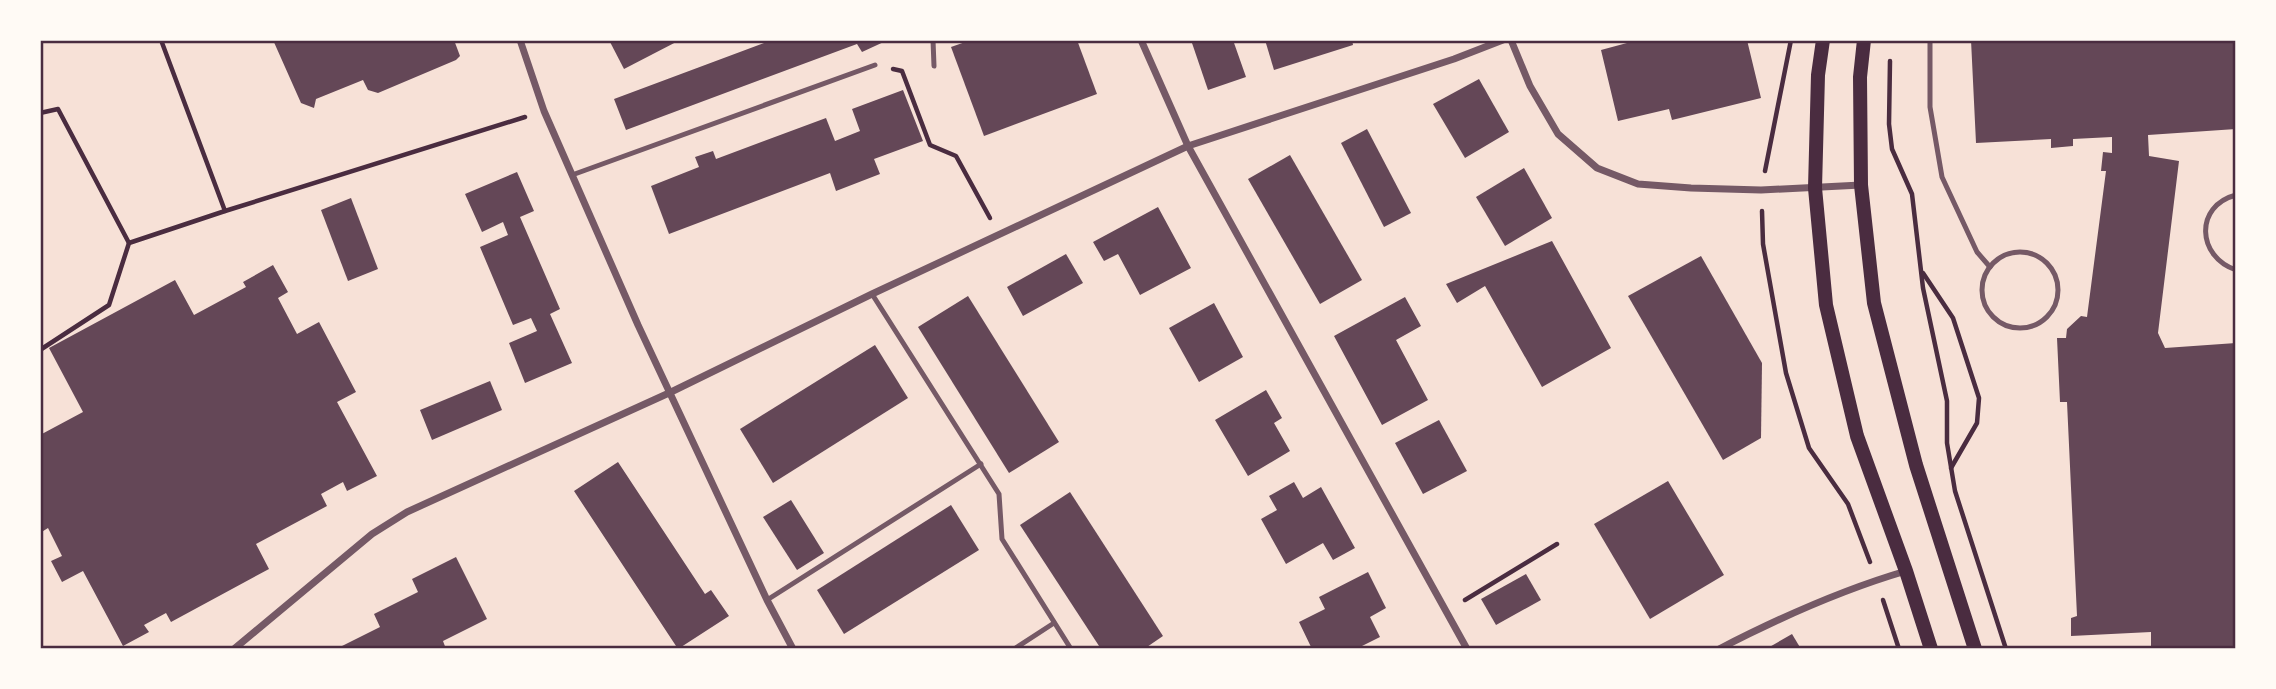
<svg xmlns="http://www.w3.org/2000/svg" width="2276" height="689" font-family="'Roboto Serif',serif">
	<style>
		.building { fill: #644757 }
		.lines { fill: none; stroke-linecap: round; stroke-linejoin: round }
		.path { stroke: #4a2c40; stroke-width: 4.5 }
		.service { stroke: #755966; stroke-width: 5 }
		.minor { stroke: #755966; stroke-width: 7 }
		.secondary { stroke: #4a2c40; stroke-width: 14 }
		.neatline { fill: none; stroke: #4a2c40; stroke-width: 2.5 }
	</style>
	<rect width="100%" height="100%" fill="#f7e1d7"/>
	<!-- building -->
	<g class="building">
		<path d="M273 40H454L460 56 456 60 378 93 368 90 363 80 316 99 314 108 301 103Z"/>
		<path d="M609 40H680L624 69Z"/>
		<path d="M772 40H888L862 52 857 44 626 130 614 99Z"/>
		<path d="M971 40H1077L1097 94 984 136 951 47Z"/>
		<path d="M1200 40H1233L1246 77 1208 90 1192 43Z"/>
		<path d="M1265 40H1352L1353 45 1274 70Z"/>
		<path d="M1638 40H1747L1761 98 1672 120 1669 109 1618 121 1601 50Z"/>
		<path d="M1971 40H2236V129L2148 135 2149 156 2179 161 2158 333 2165 348 2236 343V649H2151V632L2071 636V618L2077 616 2067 402H2060L2057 338H2066L2067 329 2081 316 2087 317 2106 171H2101L2103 152 2112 153V137L2073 139V146L2051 148V139L1976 143Z"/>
		<path d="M1479 79 1509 132 1465 158 1433 104Z"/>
		<path d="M903 90 923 141 874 159 880 174 836 191 830 173 669 234 651 186 699 167 695 157 713 151 716 159 826 118 835 141 860 131 852 109Z"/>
		<path d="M1367 129 1411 213 1384 227 1341 143Z"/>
		<path d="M1290 155 1362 280 1320 304 1248 179Z"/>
		<path d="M1524 168 1552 218 1505 246 1476 197Z"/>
		<path d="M517 172 534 211 520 217 560 309 550 314 572 363 525 383 509 343 537 331 531 318 513 325 480 247 508 235 503 222 482 232 465 194Z"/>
		<path d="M351 198 378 269 348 281 321 210Z"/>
		<path d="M1158 207 1191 268 1140 295 1118 254 1104 261 1093 242Z"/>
		<path d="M1552 241 1611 348 1542 387 1485 286 1457 303 1446 284Z"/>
		<path d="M1066 254 1083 283 1023 316 1007 287Z"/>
		<path d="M1701 256 1762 363 1761 438 1723 460 1628 296Z"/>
		<path d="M273 265 288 292 278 298 297 334 319 322 356 392 337 402 377 476 347 491 343 482 321 494 327 506 256 544 269 569 171 622 166 613 144 625 149 632 123 646 83 571 62 582 51 561 62 556 48 528 40 533V435L83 412 49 348 175 280 194 315 246 287 243 282Z"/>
		<path d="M968 296 1059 442 1009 473 918 327Z"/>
		<path d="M1405 297 1421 326 1396 340 1428 400 1382 425 1334 336Z"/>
		<path d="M1214 303 1243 357 1199 382 1169 328Z"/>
		<path d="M875 345 908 398 773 483 740 429Z"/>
		<path d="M490 381 502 410 432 440 420 410Z"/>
		<path d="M1266 390 1282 418 1274 423 1290 451 1248 476 1215 420Z"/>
		<path d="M1439 420 1467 471 1423 494 1395 443Z"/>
		<path d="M618 462 705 594 711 590 729 616 678 649 574 491Z"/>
		<path d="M1668 481 1724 575 1650 619 1594 524Z"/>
		<path d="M1294 482 1303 498 1321 487 1355 548 1333 560 1323 543 1286 564 1261 519 1277 510 1269 496Z"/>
		<path d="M1070 492 1163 636 1144 649H1101L1020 525Z"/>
		<path d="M791 500 824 553 797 570 763 517Z"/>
		<path d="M951 505 979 550 844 634 817 590Z"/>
		<path d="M456 557 487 619 443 641 446 649H336L380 627 374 614 418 592 412 579Z"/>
		<path d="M1368 572 1386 608 1370 617 1380 637 1356 649H1312L1299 622 1325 609 1319 597Z"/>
		<path d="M1526 574 1541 600 1496 625 1481 599Z"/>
		<path d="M1792 634 1801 649H1766Z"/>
	</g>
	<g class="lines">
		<!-- path -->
		<g class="path">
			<path d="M161 40 225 211"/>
			<path d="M1890 61 1889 124 1892 149 1912 194 1923 288 1947 401V443L1955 491 2006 649"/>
			<path d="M893 69 902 71 930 145 956 156 990 218"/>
			<path d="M40 113 58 109 129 243"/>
			<path d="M1765 171 1791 40"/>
			<path d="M1762 211 1763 244 1786 373 1809 448 1848 504 1870 562"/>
			<path d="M1923 273 1953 318 1979 398 1977 423 1951 468"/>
			<path d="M40 350 109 305 129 243 225 211 525 117"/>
			<path d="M1465 600 1557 544"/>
			<path d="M1883 600 1899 649"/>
		</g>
		<!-- service -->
		<g class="service">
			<path d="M933 40 934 66"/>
			<path d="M1930 40V107L1942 177 1977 252 1990 267"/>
			<path d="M572 175 875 65"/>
			<path d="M2236 195C2194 206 2197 257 2236 270"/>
			<circle cx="2020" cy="290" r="38"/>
			<path d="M872 294 999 494 1002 539 1071 649"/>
			<path d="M767 600 981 464"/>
			<path d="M1014 649 1054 623"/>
		</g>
		<!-- minor -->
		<g class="minor">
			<path d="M520 40 544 111 638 325 767 600 793 649"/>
			<path d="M1141 40 1188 146 1467 649"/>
			<path d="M1511 40 1530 86 1558 134 1597 168 1638 184 1691 188 1761 190 1861 185"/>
			<path d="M40 648 41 649"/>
			<path d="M234 649 372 534 407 512 669 393 872 294 1188 146 1454 59 1503 40"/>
			<path d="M1719 649C1779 618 1841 590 1906 571"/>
		</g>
		<!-- secondary -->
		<g class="secondary">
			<path d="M1823 40 1818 75 1815 188 1826 305 1857 436 1906 571 1931 649"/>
			<path d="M1864 40 1860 77 1861 185 1874 303 1916 465 1975 649"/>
		</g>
	</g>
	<!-- border -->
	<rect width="2276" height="689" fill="none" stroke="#fffaf5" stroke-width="84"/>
	<rect x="42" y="42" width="2192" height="605" class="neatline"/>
</svg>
